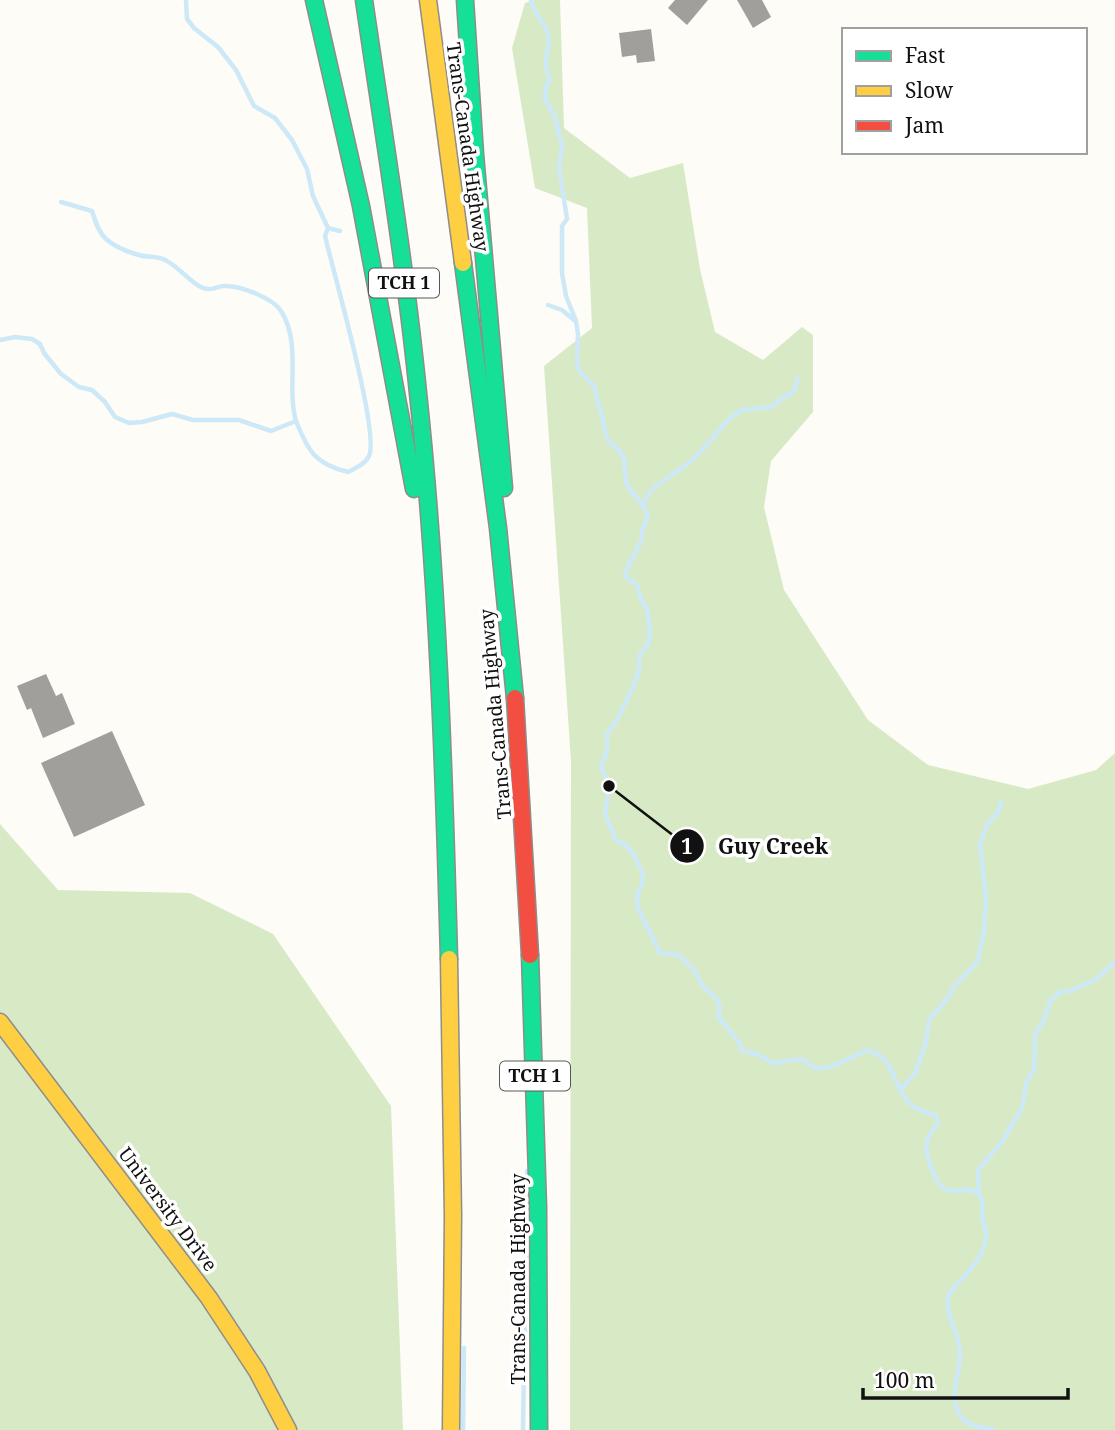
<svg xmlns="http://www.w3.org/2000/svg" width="1115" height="1430" font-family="'Noto Serif',serif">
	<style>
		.forest { fill: #d8eac5 }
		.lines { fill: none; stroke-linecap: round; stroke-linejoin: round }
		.stream { stroke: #cde8f7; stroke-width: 4.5 }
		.building { fill: #a19f9c }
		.fast-casing { stroke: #8e8d8b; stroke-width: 19 }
		.slow-casing { stroke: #8e8d8b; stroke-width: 19 }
		.jam-casing { stroke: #8e8d8b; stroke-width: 19 }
		.fast { stroke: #16e098; stroke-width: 16 }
		.slow { stroke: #ffcf43; stroke-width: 16 }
		.jam { stroke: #f24e42; stroke-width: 16 }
		.labels { text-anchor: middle; stroke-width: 7; stroke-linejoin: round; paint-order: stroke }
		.shield { fill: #fff; stroke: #585858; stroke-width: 2 }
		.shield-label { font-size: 18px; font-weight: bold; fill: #111 }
		.street-label { font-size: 19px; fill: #111; stroke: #fff }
		.leader { fill: none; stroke: #111; stroke-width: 2.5 }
		.callout-dot { fill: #111; stroke: #fff; stroke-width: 2.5 }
		.mark-label { font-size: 21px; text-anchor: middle; font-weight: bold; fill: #fff }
		.callout-label { font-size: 21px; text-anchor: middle; font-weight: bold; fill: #111; stroke: #fff; stroke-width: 7; stroke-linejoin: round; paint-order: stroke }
	</style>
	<rect width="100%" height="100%" fill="#fdfcf7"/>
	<!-- forest -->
	<g class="forest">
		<path d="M533 0H560L564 128 630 178 683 163 700 269 715 332 763 360 802 327 813 335V412L771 461 764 507 784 590 868 720 928 765 1028 789 1096 770 1115 753V1430H570L571 761 544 366 592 328 587 208 535 188 512 48 525 3Z"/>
		<path d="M0 824 58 890 190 893 273 934 391 1106 403 1430H0Z"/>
	</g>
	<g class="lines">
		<!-- stream -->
		<g class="stream">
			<path d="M186 0 187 19 194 28 218 47 236 70 254 106 275 118 292 140 307 169 313 196 328 228 340 231"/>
			<path d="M531 0C533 14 545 21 548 35 552 54 539 56 550 80L546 85 545 99 555 117 562 147 559 167 567 219 562 226V273L566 296 576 321 578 334 577 362 580 372 594 386 608 441 619 450 624 458 626 484 643 506 648 516 642 531V539L625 573 627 578 637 585 642 602 647 608 650 635 647 646 640 654 639 671 633 687 616 722 607 734V751L601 767 609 786 605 814 616 840 626 846 635 856 643 875 642 884 637 895 638 908 660 953 679 955 695 971 702 985 717 999 720 1007 718 1016 738 1041 742 1050 759 1055 772 1063C791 1063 799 1052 814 1068 835 1070 850 1056 869 1050 898 1061 891 1085 910 1104 917 1110 927 1113 936 1115L938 1123C934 1128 928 1134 927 1141 924 1152 934 1179 942 1187 951 1196 968 1184 978 1194 985 1200 982 1207 982 1214 982 1222 986 1229 986 1236 985 1260 961 1278 948 1295 945 1319 959 1330 960 1353 961 1370 949 1395 958 1412 966 1428 981 1426 995 1430"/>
			<path d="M61 202 92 211C95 220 98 232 106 239 115 247 128 252 139 255 148 258 157 255 165 260 179 266 194 288 208 289 214 290 219 286 224 286 239 285 273 298 281 311 302 344 286 386 296 421"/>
			<path d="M548 305 562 310 574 320"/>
			<path d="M0 340 15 337 32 339 40 344 44 353 61 374 79 387 92 390 105 402 115 417 129 423 142 422 172 414 193 420H239L271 431 296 421C308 451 315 464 348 472 356 468 365 464 369 456 380 433 333 271 325 236L328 228"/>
			<path d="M643 506 648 494 656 486 694 459 731 417 742 410 772 407 777 402 794 391 798 378"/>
			<path d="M901 1089 915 1074 926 1042 929 1020 950 995 954 986 977 962 984 933 986 898 980 844 987 825 999 811 1001 801"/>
			<path d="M979 1194 978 1170 1002 1142 1022 1108 1027 1080 1034 1070 1035 1035 1045 1018 1050 1001 1060 992 1070 991 1095 980 1115 962"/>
			<path d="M463 1430 464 1348"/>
			<path d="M523 1430 527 1171"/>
		</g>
	</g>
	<!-- building -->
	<g class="building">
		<path d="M675 0H708L687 25 668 8Z"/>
		<path d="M737 0H762L771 17 753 28Z"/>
		<path d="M651 29 655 61 637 63 636 55 622 57 619 33Z"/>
		<path d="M46 674 56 696 62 693 75 724 43 738 31 708 27 710 17 686Z"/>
		<path d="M112 731 145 805 74 837 41 763Z"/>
	</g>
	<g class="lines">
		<!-- fast casing -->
		<g class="fast-casing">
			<g id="fast">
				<path d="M314 0 361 206 414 489"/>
				<path d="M364 0C383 131 405 262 418 393 438 581 444 770 449 959"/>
				<path d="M465 0 475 154 504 488"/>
				<path d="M463 263 498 528 515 698"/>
				<path d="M530 955 538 1208 539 1430"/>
			</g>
		</g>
		<!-- slow casing -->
		<g class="slow-casing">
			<g id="slow">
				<path d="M428 0 463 263"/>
				<path d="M449 959 453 1216 451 1430"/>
				<path d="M0 1022 209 1298 257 1371 288 1430"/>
			</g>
		</g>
		<!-- jam casing -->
		<g class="jam-casing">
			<path id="jam" d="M515 698 530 955"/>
		</g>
		<!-- fast -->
		<use href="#fast" class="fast"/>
		<!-- slow -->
		<use href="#slow" class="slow"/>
		<!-- jam -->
		<use href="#jam" class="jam"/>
	</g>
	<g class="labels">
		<!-- shield labels -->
		<g class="shield">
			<rect x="369" y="268.5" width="70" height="29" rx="5"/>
			<rect x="500" y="1061.5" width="70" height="29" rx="5"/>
		</g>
		<g class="shield-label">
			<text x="404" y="289">TCH 1</text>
			<text x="535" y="1082">TCH 1</text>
		</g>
		<!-- street labels -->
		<g class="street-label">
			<text transform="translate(468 147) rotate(82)" y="7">Trans-Canada Highway</text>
			<text transform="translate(495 714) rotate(-95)" y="7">Trans-Canada Highway</text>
			<text transform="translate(168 1209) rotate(53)" y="7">University Drive</text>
			<text transform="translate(518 1279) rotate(-90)" y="7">Trans-Canada Highway</text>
		</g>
	</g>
	<!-- callouts -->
	<path class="leader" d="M609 786L687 846"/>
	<g class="callout-dot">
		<circle cx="609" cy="786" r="7"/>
		<circle cx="687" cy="846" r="18"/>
	</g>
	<g class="mark-label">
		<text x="687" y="854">1</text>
	</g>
	<g class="callout-label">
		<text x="773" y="854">Guy Creek</text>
	</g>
	<!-- legend -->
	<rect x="842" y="28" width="245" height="126" fill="#ffffff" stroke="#a0a0a0" stroke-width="2"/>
	<rect x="856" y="51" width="35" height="10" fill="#16e098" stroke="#a0a0a0" stroke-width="2"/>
	<text x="905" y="63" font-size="21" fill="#111111">Fast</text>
	<rect x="856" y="86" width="35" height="10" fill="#ffcf43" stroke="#a0a0a0" stroke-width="2"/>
	<text x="905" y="98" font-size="21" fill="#111111">Slow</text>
	<rect x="856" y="121" width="35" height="10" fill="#f24e42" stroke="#a0a0a0" stroke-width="2"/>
	<text x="905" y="133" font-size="21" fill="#111111">Jam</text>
	<!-- scale -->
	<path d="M863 1388v10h205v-10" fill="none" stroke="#111111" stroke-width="3.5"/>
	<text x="874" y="1388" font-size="21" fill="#111111" stroke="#ffffff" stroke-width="5" paint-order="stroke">100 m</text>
</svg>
